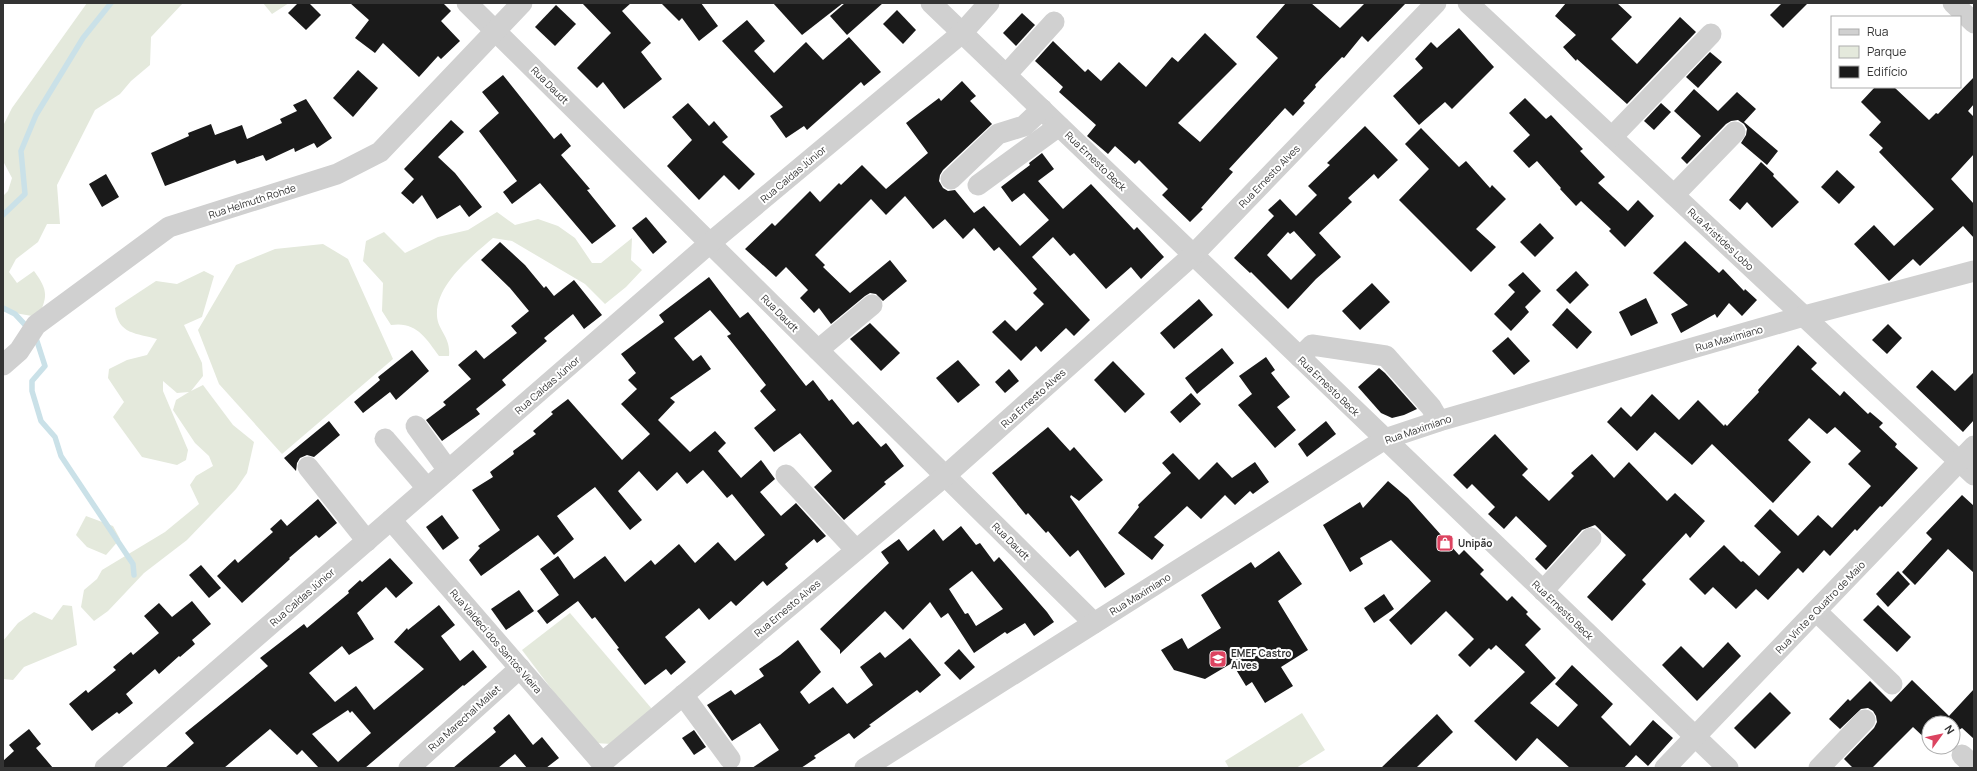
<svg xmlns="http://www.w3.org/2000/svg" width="1977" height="771" font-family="Manrope,sans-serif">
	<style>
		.green { fill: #e4e9dc }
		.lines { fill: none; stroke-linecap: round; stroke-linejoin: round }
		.stream { stroke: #cae1e8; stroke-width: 5.5 }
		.building { fill: #1a1a1a; fill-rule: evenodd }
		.minor { stroke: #d0d0d0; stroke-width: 21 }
		.labels { text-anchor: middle; stroke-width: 4; stroke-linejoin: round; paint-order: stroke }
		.street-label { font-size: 10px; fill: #333; stroke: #fff }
		.poi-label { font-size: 10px; font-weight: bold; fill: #333; stroke: #fff; text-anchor: start }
	</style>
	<rect width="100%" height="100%" fill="#fff"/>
	<!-- green -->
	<g class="green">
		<path d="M87 3H183L151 37 150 65 131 81 120 94 95 110 57 185 60 224H47L38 242 16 259 9 272 17 283 34 271C48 290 48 296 38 317L3 311V196L8 191 12 178 3 161V126L12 108Z"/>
		<path d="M263 3H289L272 14Z"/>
		<path d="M497 212 515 225 538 219 558 226 575 238 592 263H601L632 238 631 260 642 270 626 287 605 304 585 284 512 241 493 238C472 256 435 285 437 316 438 331 451 337 449 356H439C426 338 416 321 391 325L382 311 383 283 363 261 366 241 384 232 405 253 438 237 468 230Z"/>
		<path d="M323 244 348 259 393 359 282 454 219 384 198 330 236 265 275 249Z"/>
		<path d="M204 271 214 276 202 317 184 325 202 363 203 376 191 391 203 385 233 425 254 442 247 473 236 489 187 540 144 573 108 611 94 621 81 607 84 590 97 579 102 570 165 532 199 504 190 485 196 476 213 466 209 456 195 443 173 410 176 400 189 392 177 393 163 381V391L188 450 186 460 177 465 142 457 113 417 124 402 108 378 109 369 127 360 147 355 157 339C137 333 118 335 115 308L156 281 177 284Z"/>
		<path d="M86 516 113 526 120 539 106 555 87 547 76 535Z"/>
		<path d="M63 605 72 606 77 645 24 667 13 680 3 679V641L18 623 34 612 52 620Z"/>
		<path d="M570 613 652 709 612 744 594 743 587 736 522 650Z"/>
		<path d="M1302 713 1325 750 1296 768H1229L1225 761Z"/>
	</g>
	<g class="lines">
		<!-- stream -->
		<g class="stream">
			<path d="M3 215 25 194 21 151 36 115 83 38 111 3"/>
			<path d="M3 308 15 314 29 329"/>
			<path d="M35 335 45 366 32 381V391L41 421 55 437 61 456 133 564 134 575"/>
		</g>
	</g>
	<!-- building -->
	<g class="building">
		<path d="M298 3H309L321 15 306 30 288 13Z"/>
		<path d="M350 3H443L451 11 441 21 460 41 441 59 438 56 419 77 383 43 375 53 355 38 369 20Z"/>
		<path d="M582 3H631L622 11 651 43 641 52 662 79 624 109 603 82 597 88 577 68 611 33Z"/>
		<path d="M661 3H701L718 26 699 41 682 18 679 21Z"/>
		<path d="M773 3H843L802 35Z"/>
		<path d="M845 3H883L847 35 830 16Z"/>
		<path d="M1286 3H1311L1340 28 1365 3H1406L1368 42 1362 36 1344 58 1342 57 1315 85 1316 87 1303 101 1305 103 1293 116 1285 108 1229 169 1233 172 1201 208 1203 209 1190 222 1162 195 1168 189 1139 160 1135 164 1115 146 1108 154 1087 136 1096 125 1059 92 1063 87 1035 61 1053 41 1085 72 1088 69 1101 81 1119 62 1146 87 1172 57 1178 62 1205 33 1237 64 1178 123 1200 142 1278 58 1256 37Z"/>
		<path d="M1566 3H1617L1632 17 1611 39 1637 64 1680 17 1696 32 1627 104 1577 59 1576 61 1563 47 1576 35 1555 16Z"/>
		<path d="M1782 3H1808L1783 28 1770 15Z"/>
		<path d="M556 5 576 24 555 46 535 27Z"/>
		<path d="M897 10 916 30 903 44 883 24Z"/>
		<path d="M1022 13 1035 25 1016 46 1003 33Z"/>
		<path d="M747 20 765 41 754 51 774 73 806 42 823 60 849 37 881 72 864 86 861 82 807 130 804 126 786 138 770 116 783 107 722 41Z"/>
		<path d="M1459 28 1494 67 1452 109 1445 102 1419 125 1393 96 1423 68 1415 59 1431 42 1437 48Z"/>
		<path d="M1710 52 1722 62 1698 88 1686 77Z"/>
		<path d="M358 70 378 88 353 117 333 98Z"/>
		<path d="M503 75 554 139 561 133 571 146 561 155 590 189 587 190 616 226 592 244 540 183 512 204 503 192 517 181 479 131 499 113 482 92Z"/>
		<path d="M1974 77V104L1968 111 1974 117V154L1951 179 1974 204V238L1963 226 1920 266 1913 259 1889 281 1854 244 1874 225 1894 246 1934 209 1879 152 1883 148 1869 135 1881 122 1861 102 1875 87H1894L1929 120 1936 113 1938 114Z"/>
		<path d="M962 81 976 96 970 101 992 124 943 170 940 175 939 181 943 188 948 191 955 190 974 213 984 206 1020 246 1049 220 1024 193 1012 202 1001 187 1030 165 1029 163 1042 153 1054 169 1038 181 1063 209 1091 184 1134 230 1137 227 1164 257 1141 279 1131 267 1106 289 1074 253 1070 256 1053 237 1032 257 1090 320 1074 336 1066 328 1041 352 1036 346 1021 361 992 332 1005 320 1016 331 1044 304 1033 293 1037 289 999 247 994 251 974 228 963 239 945 219 933 229 905 196 886 215 871 199 815 255 825 265 823 267 850 293 890 260 907 281 883 301 876 294 870 293 865 296 831 324 819 308 814 313 800 298 808 290 786 267 776 277 745 249 772 223 775 226 810 191 820 202 839 183 841 185 862 165 886 189 928 153 906 123 939 98 941 101Z"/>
		<path d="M1694 89 1718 111 1737 92 1756 109 1744 122 1778 151 1767 165 1741 143 1746 135 1747 129 1744 124 1738 120 1731 121 1726 124 1687 164 1681 158 1701 136 1674 111Z"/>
		<path d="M1525 98 1546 119 1551 115 1583 149 1580 151 1605 177 1598 183 1628 211 1638 200 1654 216 1625 247 1609 231 1611 229 1581 201 1576 206 1560 189 1561 188 1537 161 1529 168 1513 151 1530 135 1509 113Z"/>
		<path d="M306 99 332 138 317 148 314 143 295 152 294 148 266 161 263 155 237 164 235 160 165 186 151 153 189 136 188 133 211 124 215 135 242 125 247 139 282 123 280 119 297 111 293 105Z"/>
		<path d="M688 103 709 126 714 121 728 137 722 142 755 174 739 190 724 175 699 200 667 166 692 140 672 117Z"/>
		<path d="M1661 103 1671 112 1654 130 1644 121Z"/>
		<path d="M451 120 464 132 438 157 455 173 482 207 469 217 460 205 437 219 422 195 413 204 401 193 414 179 404 169Z"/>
		<path d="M1365 126 1398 160 1378 179 1374 174 1348 198 1352 202 1319 233 1341 257 1316 279 1288 309 1251 272 1250 273 1234 258 1274 216 1268 210 1280 199 1296 216 1317 195 1308 186 1330 165 1327 163ZM1294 231 1316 255 1291 280 1267 255 1288 232 1290 234Z"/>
		<path d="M1421 128 1459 167 1466 161 1490 188 1492 185 1506 199 1476 229 1496 247 1471 272 1399 200 1429 169 1405 144Z"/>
		<path d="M1761 162 1774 174 1773 176 1799 202 1772 228 1747 202 1740 210 1729 200Z"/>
		<path d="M1837 170 1855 187 1839 204 1821 187Z"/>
		<path d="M106 174 119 197 102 207 89 184Z"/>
		<path d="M646 217 667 242 653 254 632 228Z"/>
		<path d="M1540 223 1554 238 1535 257 1520 242Z"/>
		<path d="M1685 241 1719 273 1723 269 1744 291 1745 289 1757 300 1742 316 1729 303 1717 318 1715 314 1681 333 1671 314 1688 305 1653 273Z"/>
		<path d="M500 242 525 265 544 288 546 286 554 296 574 280 602 315 584 329 573 314 544 338 547 341 502 380 506 385 476 409 480 414 442 441 426 420 446 405 443 402 471 379 458 365 476 350 484 359 517 333 511 326 529 311 510 288 481 260Z"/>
		<path d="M1576 271 1589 285 1570 304 1556 290Z"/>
		<path d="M1523 272 1541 291 1525 307 1529 312 1511 331 1494 314 1515 292 1508 285Z"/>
		<path d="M709 277 740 318 748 312 806 386 813 380 829 401 832 399 853 425 858 421 881 447 886 443 904 466 884 482 886 484 844 520 814 487 832 471 800 433 774 452 754 428 776 410 760 391 766 385 727 336 731 334 710 310 674 338 693 361 701 355 711 369 670 398 675 402 658 420 690 452 715 431 726 443 718 451 741 478 761 460 775 479 760 492 781 516 796 503 826 536 817 543 814 539 785 564 788 568 767 586 763 581 736 606 731 601 709 620 699 608 665 637 686 662 671 675 666 669 645 685 617 649 619 648 595 617 592 619 578 601 547 624 537 611 559 595 540 569 558 556 574 579 605 556 625 582 651 560 655 565 679 544 695 563 718 542 735 561 765 535 732 494 727 498 703 470 687 484 677 472 657 491 639 471 618 491 642 520 630 530 595 487 557 516 574 539 554 555 538 535 481 576 469 560 480 548 478 546 500 530 472 490 493 477 490 472 514 454 513 451 536 434 533 431 553 414 551 412 568 399 622 460 650 434 621 404 637 389 628 380 636 373 621 354 664 322 659 315Z"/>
		<path d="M1372 283 1390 302 1360 330 1342 311Z"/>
		<path d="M1646 298 1658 323 1631 336 1619 312Z"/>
		<path d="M1199 299 1213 315 1174 349 1160 333Z"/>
		<path d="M1567 308 1592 332 1577 349 1552 325Z"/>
		<path d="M870 323 900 353 881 371 850 339Z"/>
		<path d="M1888 324 1902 338 1887 354 1872 340Z"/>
		<path d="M1508 337 1530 361 1514 375 1492 351Z"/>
		<path d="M1798 345 1817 363 1811 369 1840 396 1844 391 1868 414 1870 412 1883 423 1879 427 1897 444 1895 447 1918 468 1882 507 1880 506 1857 531 1855 529 1830 556 1824 550 1803 573 1798 568 1768 600 1756 589 1736 609 1713 587 1705 595 1689 579 1724 545 1741 562 1743 561 1759 576 1781 552 1754 526 1770 509 1798 536 1818 515 1832 528 1871 486 1848 464 1861 451 1835 427 1827 434 1809 418 1788 440 1811 462 1773 503 1712 444 1692 465 1655 432 1637 451 1607 422 1621 407 1631 417 1652 394 1679 420 1698 400 1724 426 1725 424 1727 426 1759 392 1758 390Z"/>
		<path d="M1222 348 1234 363 1197 394 1185 378Z"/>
		<path d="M412 350 429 371 396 400 390 392 363 413 354 402 380 380 378 377Z"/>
		<path d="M1266 357 1275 370 1271 373 1290 397 1277 407 1296 430 1275 448 1238 405 1252 394 1239 376Z"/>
		<path d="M958 360 980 385 958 403 936 378Z"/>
		<path d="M1113 361 1145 394 1125 413 1094 380Z"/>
		<path d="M1379 368 1385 373 1417 409 1404 415 1392 418 1381 413 1358 387Z"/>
		<path d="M1009 369 1019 381 1005 393 995 382Z"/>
		<path d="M1932 370 1955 391 1974 372V420L1963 432 1916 387Z"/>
		<path d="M1191 393 1201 404 1180 423 1170 412Z"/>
		<path d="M329 421 340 435 314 457 307 455 300 458 297 463 296 471 284 458Z"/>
		<path d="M1326 421 1336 434 1307 457 1298 444Z"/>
		<path d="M1048 427 1070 451 1074 447 1103 480 1079 501 1071 495 1070 497 1125 574 1105 588 1078 550 1070 557 1048 531 1046 533 1028 513 1026 515 992 473Z"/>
		<path d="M1495 434 1528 469 1522 475 1549 501 1574 476 1571 473 1592 454 1614 478 1629 462 1667 501 1675 493 1705 521 1690 538 1686 533 1642 580 1646 584 1612 621 1587 597 1626 555 1595 525 1582 530 1546 570 1535 559 1547 546 1516 516 1504 529 1488 514 1495 507 1472 484 1467 489 1453 475Z"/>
		<path d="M1173 453 1199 480 1217 462 1232 478 1255 462 1269 482 1253 494 1250 491 1235 505 1225 495 1201 519 1187 506 1154 537 1164 545 1152 560 1118 533 1139 507 1138 505 1171 473 1162 463Z"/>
		<path d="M1388 481 1408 498 1459 555 1464 550 1484 570 1480 574 1507 601 1512 596 1528 612 1526 614 1541 629 1525 645 1556 678 1530 703 1558 727 1578 705 1555 684 1572 665 1613 704 1601 717 1630 746 1653 720 1673 738 1648 766 1636 755 1624 768H1570L1537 738 1516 761 1474 721 1525 672 1496 645 1491 650 1489 648 1470 667 1458 655 1474 639 1446 611 1411 645 1389 620 1431 581 1391 540 1360 558 1363 564 1350 572 1323 525 1360 502 1363 508Z"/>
		<path d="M1962 495 1974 506V573L1948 549 1915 585 1902 572 1932 539 1926 533Z"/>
		<path d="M318 499 337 523 319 538 316 535 289 558 290 559 242 603 217 576 235 559 238 563 273 532 270 529 281 519 287 526Z"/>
		<path d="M442 515 459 538 443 550 426 527Z"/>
		<path d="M961 526 976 545 980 543 994 562 999 557 1047 612 1054 622 1034 636 1025 623 1007 634 1005 632 974 653 948 613 941 618 930 602 903 630 885 611 840 654V650L820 629 889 563 881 552 899 539 908 551 934 529 943 541ZM972 571 1003 609 976 626 968 613 965 614 949 589Z"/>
		<path d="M1279 551 1302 584 1278 601 1308 650 1281 667 1293 686 1265 703 1252 682 1246 686 1232 663 1205 679 1174 670 1161 650 1182 638 1188 649 1221 628 1201 595 1251 562 1255 568Z"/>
		<path d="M390 558 413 583 396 598 386 587 357 613 374 639 349 655 342 646 309 673 335 702 356 686 374 710 424 669 394 642 407 628 408 630 439 605 455 625 441 636 460 661 473 650 487 667 464 686 463 685 365 768H319L302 750 297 755 270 729 224 768H165L194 743 185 733 268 666 260 658 304 624 307 628 349 593 348 591 360 580 362 582ZM348 710 350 713 352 711 371 733 338 762 312 734Z"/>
		<path d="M201 565 221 588 209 598 189 575Z"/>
		<path d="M1898 571 1910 584 1888 607 1876 594Z"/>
		<path d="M519 590 534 611 506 630 491 609Z"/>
		<path d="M1384 594 1394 609 1374 623 1364 608Z"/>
		<path d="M192 601 211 624 192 640 195 644 180 657 179 656 159 674 155 669 126 694 133 703 119 714 117 712 92 731 69 704 86 690 88 693 116 670 113 667 131 652 133 655 159 633 144 616 159 603 172 617Z"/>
		<path d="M1878 605 1911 637 1897 652 1863 620Z"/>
		<path d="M910 638 941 675 920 693 917 690 869 725 871 726 854 739 849 733 814 756 816 758 801 768H752L779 750 760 723 732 741 707 705 731 690 735 695 764 676 759 669 780 655 798 640 821 672 800 692 809 704 833 687 847 704 873 685 860 667 880 652 885 658Z"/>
		<path d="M1728 642 1741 656 1697 701 1662 665 1681 646 1703 668Z"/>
		<path d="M959 649 975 667 960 680 944 663Z"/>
		<path d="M1912 680 1949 716 1974 689V739L1962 728 1959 730 1958 729 1953 734V723H1929V742L1913 727 1872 768H1853L1844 759 1874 728 1877 722 1876 716 1873 711 1868 708 1861 709 1840 729 1829 719 1848 699 1850 701 1870 681 1891 702Z"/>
		<path d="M1770 692 1791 713 1755 749 1734 728Z"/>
		<path d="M509 714 533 745 542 737 559 758 546 768H527L515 754 498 768H453L496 732 493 728Z"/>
		<path d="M1437 714 1453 732 1416 768H1381Z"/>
		<path d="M29 729 41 744 36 748 53 768H3V761L14 751 9 745Z"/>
		<path d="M694 730 706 747 694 755 682 738Z"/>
	</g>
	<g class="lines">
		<!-- minor -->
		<g class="minor">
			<path d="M467 3 1094 623"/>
			<path d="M931 3 1728 768"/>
			<path d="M1468 3 1974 475"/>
			<path d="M1953 3 1974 23"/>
			<path d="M1006 75 1054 22"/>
			<path d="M1612 137 1711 34"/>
			<path d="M951 179 998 134 1024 126 1042 109"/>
			<path d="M978 185 1059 126"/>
			<path d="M1674 195 1735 132"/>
			<path d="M818 350 872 305"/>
			<path d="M1300 357 1312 345 1386 356 1431 407 1439 421"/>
			<path d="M3 365 19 351 36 325 169 227 337 174 380 152 522 3"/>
			<path d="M416 426 448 470"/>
			<path d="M385 439 427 488"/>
			<path d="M308 467 367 541"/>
			<path d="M786 475 856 550"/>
			<path d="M391 520 602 763 945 476 1193 255 1436 3"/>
			<path d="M1543 591 1591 538"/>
			<path d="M1816 611 1892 684"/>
			<path d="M683 695 730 759"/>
			<path d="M1962 755 1974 766"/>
			<path d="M105 768 710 243 962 33 989 3"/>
			<path d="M409 768 520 668"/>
			<path d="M865 768 1385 439 1439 421 1804 316 1974 271"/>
			<path d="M1665 768 1974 446"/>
			<path d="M1819 768 1865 720"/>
		</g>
	</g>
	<!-- icons -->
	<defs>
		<g id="shop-square" transform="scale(0.9)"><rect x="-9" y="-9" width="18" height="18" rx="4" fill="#dc4360" stroke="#fff"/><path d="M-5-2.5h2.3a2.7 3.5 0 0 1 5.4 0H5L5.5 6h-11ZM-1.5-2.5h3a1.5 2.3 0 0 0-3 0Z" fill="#fff"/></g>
		<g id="school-square" transform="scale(0.9)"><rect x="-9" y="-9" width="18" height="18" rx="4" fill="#dc4360" stroke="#fff"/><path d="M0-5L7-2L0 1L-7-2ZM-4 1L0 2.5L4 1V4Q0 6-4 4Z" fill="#fff"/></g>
	</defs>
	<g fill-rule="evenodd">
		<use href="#shop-square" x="1445" y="543"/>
		<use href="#school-square" x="1218" y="659"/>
	</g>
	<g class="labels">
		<!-- street labels -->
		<g class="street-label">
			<text transform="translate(550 85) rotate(45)" y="4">Rua Daudt</text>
			<text transform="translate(1096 161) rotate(44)" y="4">Rua Ernesto Beck</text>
			<text transform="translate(793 174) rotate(-40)" y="4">Rua Caldas Júnior</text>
			<text transform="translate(1269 176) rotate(-46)" y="4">Rua Ernesto Alves</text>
			<text transform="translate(252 201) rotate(-18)" y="4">Rua Helmuth Rohde</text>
			<text transform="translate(1721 239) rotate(43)" y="4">Rua Aristides Lobo</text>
			<text transform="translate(780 313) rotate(45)" y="4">Rua Daudt</text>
			<text transform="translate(1729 338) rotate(-16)" y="4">Rua Maximiano</text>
			<text transform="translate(547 385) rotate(-41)" y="4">Rua Caldas Júnior</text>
			<text transform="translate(1329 386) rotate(44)" y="4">Rua Ernesto Beck</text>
			<text transform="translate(1033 398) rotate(-42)" y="4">Rua Ernesto Alves</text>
			<text transform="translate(1418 429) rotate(-19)" y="4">Rua Maximiano</text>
			<text transform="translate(1011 541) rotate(45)" y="4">Rua Daudt</text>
			<text transform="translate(1140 594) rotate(-32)" y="4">Rua Maximiano</text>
			<text transform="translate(302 597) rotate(-41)" y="4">Rua Caldas Júnior</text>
			<text transform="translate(1820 607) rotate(-46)" y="4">Rua Vinte e Quatro de Maio</text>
			<text transform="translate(787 608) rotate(-40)" y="4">Rua Ernesto Alves</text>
			<text transform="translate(1563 610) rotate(44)" y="4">Rua Ernesto Beck</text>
			<text transform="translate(496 641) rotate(49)" y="4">Rua Valdeci dos Santos Vieira</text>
			<text transform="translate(464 718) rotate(-42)" y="4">Rua Marechal Mallet</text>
		</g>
		<!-- poi labels -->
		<g class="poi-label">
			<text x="1458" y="547">Unipão</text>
			<text x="1231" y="657">EMEF Castro<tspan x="1231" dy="12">Alves</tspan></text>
		</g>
	</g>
	<!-- border -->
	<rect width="1977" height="771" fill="none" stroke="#333333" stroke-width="8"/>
	<!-- legend -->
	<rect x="1831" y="16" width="130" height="72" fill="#ffffff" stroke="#adadad"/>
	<rect x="1839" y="29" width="20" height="6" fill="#d0d0d0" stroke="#adadad"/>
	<text x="1867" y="36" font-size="12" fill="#333333">Rua</text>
	<rect x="1839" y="46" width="20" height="12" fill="#e4e9dc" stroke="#adadad"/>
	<text x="1867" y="56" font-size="12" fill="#333333">Parque</text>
	<rect x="1839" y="66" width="20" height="12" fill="#1a1a1a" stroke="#adadad"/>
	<text x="1867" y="76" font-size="12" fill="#333333">Edifício</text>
	<!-- north arrow -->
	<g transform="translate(1941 735) rotate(57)"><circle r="19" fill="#ffffff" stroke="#adadad"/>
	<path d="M0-3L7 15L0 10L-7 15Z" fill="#dc4360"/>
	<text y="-6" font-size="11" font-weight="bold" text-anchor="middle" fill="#333333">N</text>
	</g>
</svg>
